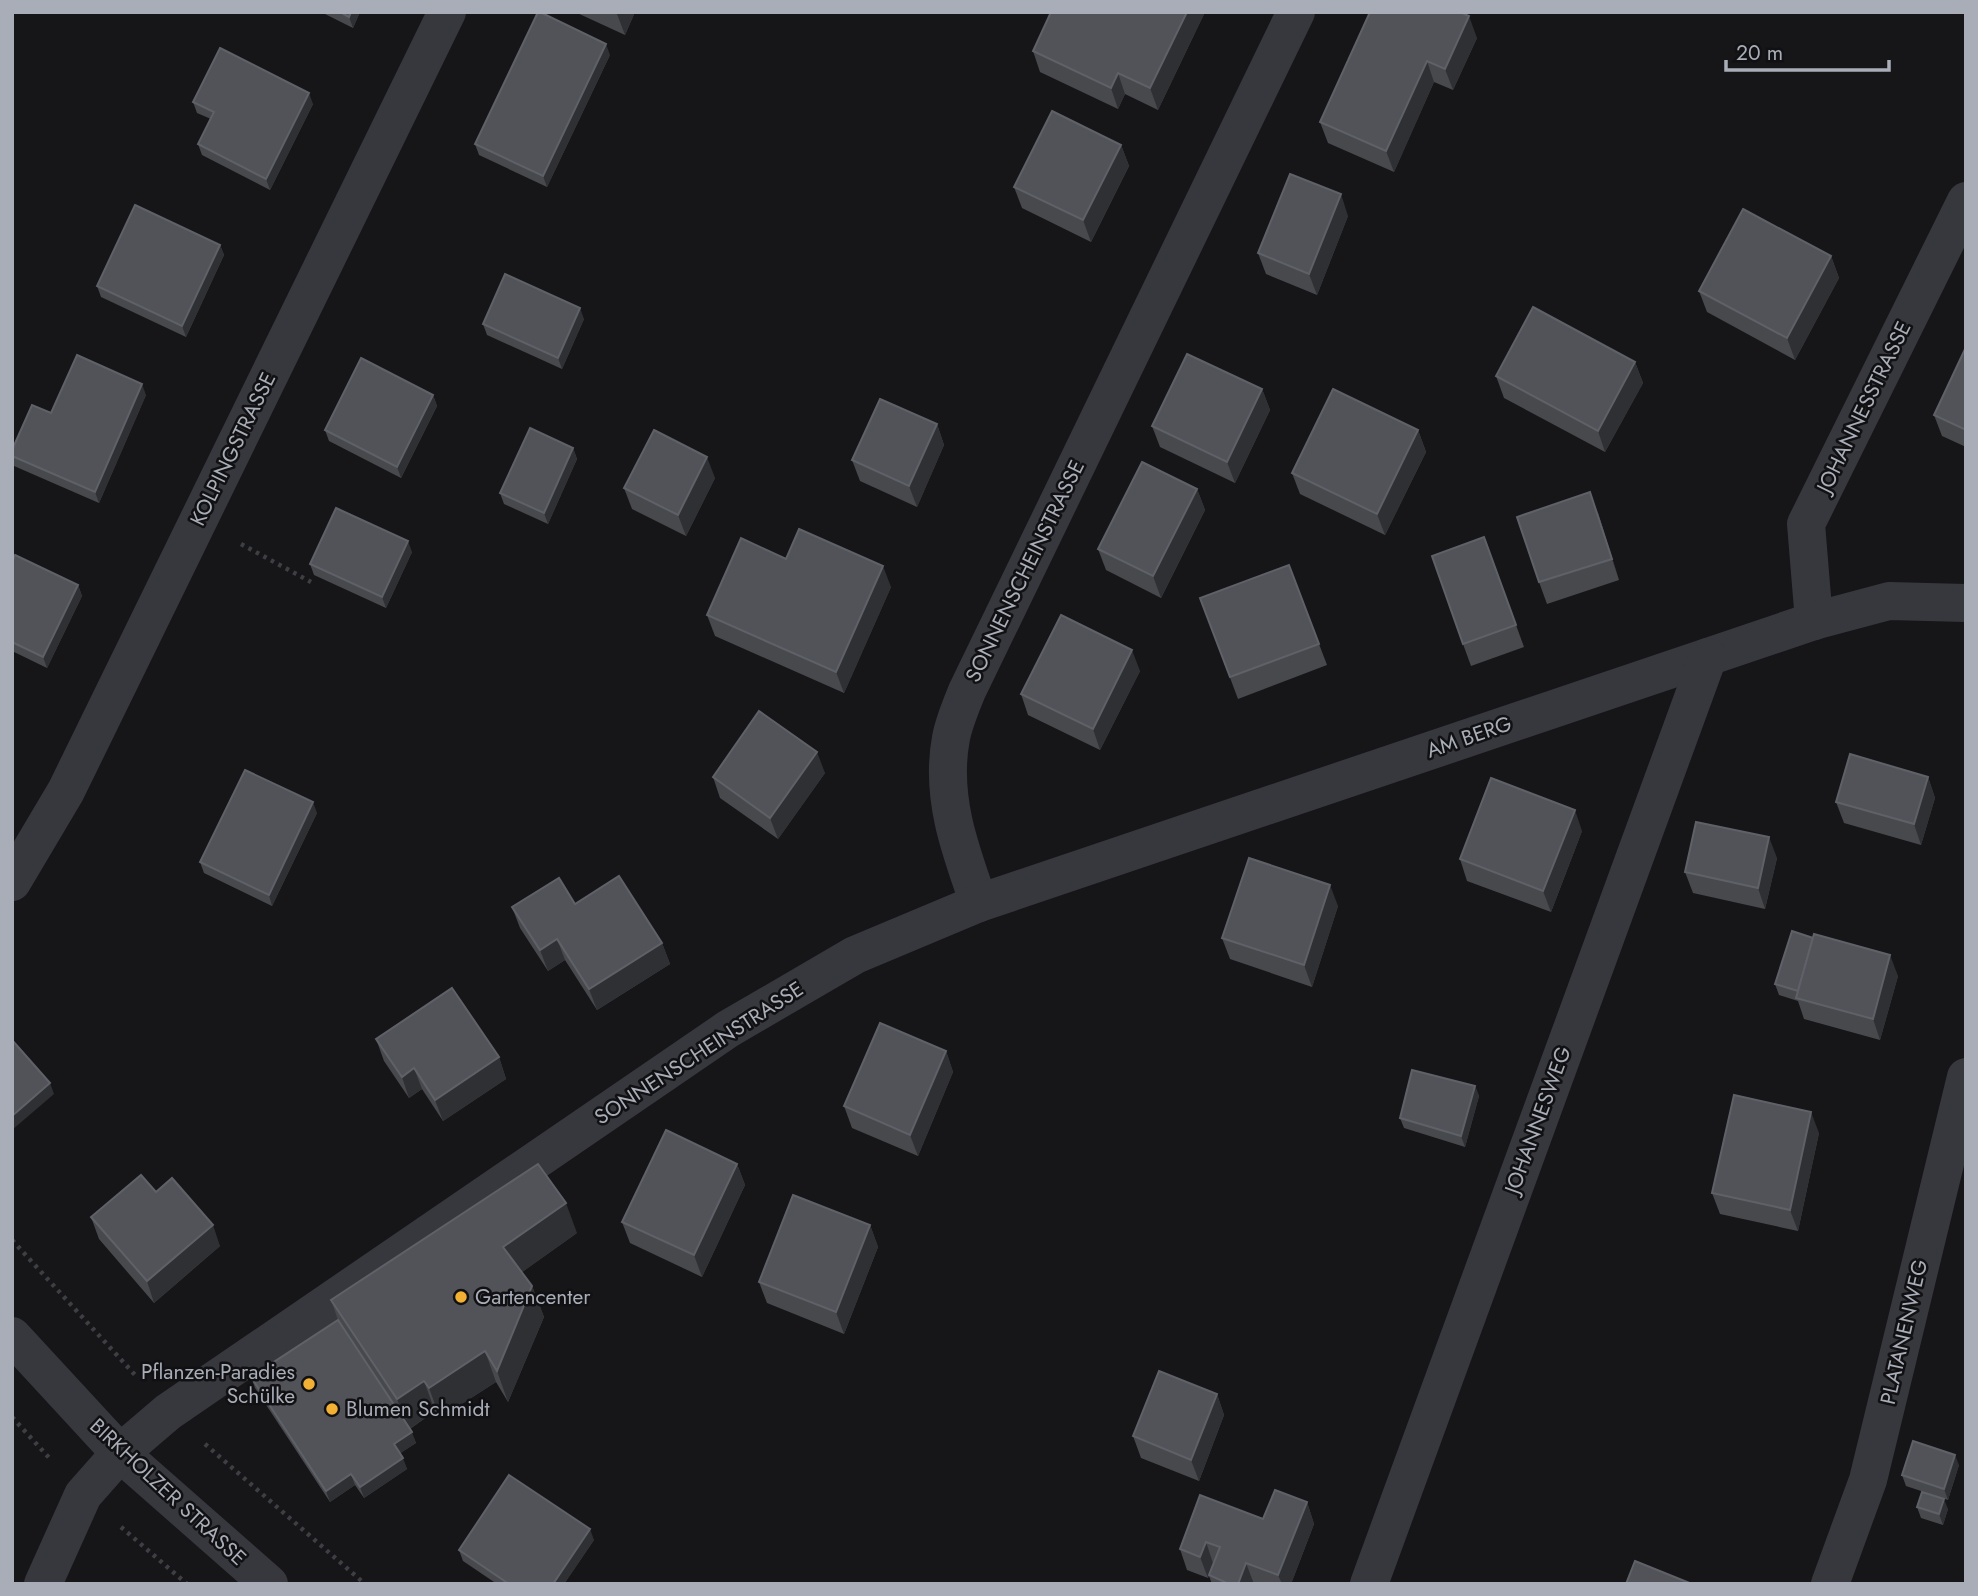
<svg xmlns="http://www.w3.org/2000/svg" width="1978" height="1596" font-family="Jost,sans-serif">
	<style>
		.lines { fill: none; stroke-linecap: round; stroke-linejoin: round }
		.path { stroke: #3d3f44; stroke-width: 4.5; stroke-dasharray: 3.5 5; stroke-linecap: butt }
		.minor { stroke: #37383d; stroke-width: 38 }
		.wall { fill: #47494d }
		.shaded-wall { fill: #2f3033 }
		.building { fill: #525359; stroke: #5f6168; stroke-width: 2 }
		.poi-dot { fill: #f2b134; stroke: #111113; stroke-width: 2.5 }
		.labels { text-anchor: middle; stroke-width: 5; stroke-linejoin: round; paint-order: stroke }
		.street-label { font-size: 21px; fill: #a8adb8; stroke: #111113 }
		.poi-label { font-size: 21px; fill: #a8adb8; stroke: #111113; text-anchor: start }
	</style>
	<rect width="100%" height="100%" fill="#161618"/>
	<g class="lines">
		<!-- path -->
		<g class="path">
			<path d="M241 544 311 582"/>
			<path d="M12 1240 136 1376"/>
			<path d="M12 1417 52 1461"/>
			<path d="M205 1444 365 1584"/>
			<path d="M121 1527 187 1584"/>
		</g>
		<!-- minor -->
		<g class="minor">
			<path d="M1814 621 1806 524 1966 201"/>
			<path d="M12 882 66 791 447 12"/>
			<path d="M979 903C960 850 940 796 951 738 954 722 961 706 967 691L1296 12"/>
			<path d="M12 1336 120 1453 269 1584"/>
			<path d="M43 1584 83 1495 120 1453 168 1412 728 1029 855 955 979 903 1814 621 1889 601 1966 603"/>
			<path d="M1369 1584 1708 657"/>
			<path d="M1830 1584 1868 1480 1966 1077"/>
		</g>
	</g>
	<!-- wall -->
	<g class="wall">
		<path d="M321 12H360L353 28Z"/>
		<path d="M575 12H635L625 35Z"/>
		<path d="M1051 12H1205L1158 110 1125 94 1118 109 1040 72 1033 51Z"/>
		<path d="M1370 12 1477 38 1453 90 1434 82 1394 172 1328 143 1320 122Z"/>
		<path d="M610 55 547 187 479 155 475 144Z"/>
		<path d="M193 102 313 104 270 190 202 155 198 144 211 119 197 113Z"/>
		<path d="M1121 145 1129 166 1091 242 1022 208 1014 187Z"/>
		<path d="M1348 216 1317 295 1266 274 1258 253Z"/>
		<path d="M220 245 224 255 186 337 101 297 97 286Z"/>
		<path d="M1831 256 1839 278 1795 360 1707 312 1699 291Z"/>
		<path d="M584 319 562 369 487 335 483 324Z"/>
		<path d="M1966 347V447L1942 436 1934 415Z"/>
		<path d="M1635 362 1643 383 1605 452 1504 398 1496 376Z"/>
		<path d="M1262 389 1270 410 1235 483 1160 447 1152 426Z"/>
		<path d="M146 395 99 503 14 466 12 461V450L51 413Z"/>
		<path d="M433 395 437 406 401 478 329 441 325 430Z"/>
		<path d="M937 424 944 445 917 507 860 481 852 460Z"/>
		<path d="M1418 430 1426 452 1385 535 1300 494 1292 473Z"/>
		<path d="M573 448 577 459 548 524 504 504 500 493Z"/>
		<path d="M715 478 686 536 632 509 624 488Z"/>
		<path d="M1197 489 1205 510 1161 598 1106 570 1098 549Z"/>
		<path d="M1598 513 1619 580 1547 604 1539 582Z"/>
		<path d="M1484 537 1524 647 1471 666 1463 644Z"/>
		<path d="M412 552 386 608 314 575 310 564Z"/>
		<path d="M786 559 891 587 844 693 715 636 707 615Z"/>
		<path d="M12 562 78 585 82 596 47 668 12 651Z"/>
		<path d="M1289 565 1327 665 1238 699 1200 598Z"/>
		<path d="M1140 671 1100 750 1028 715 1021 694Z"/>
		<path d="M825 773 778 839 720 798 713 777Z"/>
		<path d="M1928 777 1935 798 1921 845 1844 823 1836 802Z"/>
		<path d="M317 813 272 906 204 873 200 862Z"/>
		<path d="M1582 831 1551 912 1467 881 1460 859Z"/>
		<path d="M1777 858 1765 909 1693 893 1685 872Z"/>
		<path d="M575 904 662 943 670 964 597 1010 565 960 548 971 520 928 512 907Z"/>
		<path d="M1338 906 1312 987 1230 959 1222 938Z"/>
		<path d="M1898 976 1880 1040 1804 1019 1798 1001 1779 995 1775 984Z"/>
		<path d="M376 1039 499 1057 506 1079 443 1121 422 1089 409 1098 384 1061Z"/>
		<path d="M946 1051 953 1072 918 1156 852 1128 844 1106Z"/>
		<path d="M1475 1086 1479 1096 1465 1147 1404 1128 1400 1118Z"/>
		<path d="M1819 1133 1798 1231 1720 1214 1712 1193Z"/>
		<path d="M737 1164 745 1185 702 1277 630 1243 622 1222Z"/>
		<path d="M156 1192 220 1246 154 1303 99 1239 91 1217Z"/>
		<path d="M870 1225 878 1247 844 1334 767 1303 759 1282Z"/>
		<path d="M577 1233 522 1272 532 1286 544 1317 508 1402 496 1382 440 1418 435 1411 410 1429 416 1443 400 1453 407 1469 364 1498 355 1485 330 1502 255 1388 251 1377 338 1320 331 1300Z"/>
		<path d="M1217 1394 1224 1415 1199 1481 1141 1458 1133 1436Z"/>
		<path d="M1959 1465 1948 1500 1906 1486 1902 1475Z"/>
		<path d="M1307 1502 1314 1524 1291 1584H1212L1209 1576 1208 1578 1187 1570 1180 1549Z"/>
		<path d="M1917 1507 1948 1509 1943 1525 1921 1518Z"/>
		<path d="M594 1540 564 1584H497L463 1561 459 1550Z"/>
	</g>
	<!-- shaded-wall -->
	<g class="shaded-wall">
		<path d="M351 12H360L353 28 349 17Z"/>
		<path d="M618 12H635L625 35 617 14Z"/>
		<path d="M1187 12H1205L1158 110 1150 88Z"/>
		<path d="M1469 16 1477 38 1453 90 1445 69Z"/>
		<path d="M606 44 610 55 547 187 543 176Z"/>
		<path d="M1427 61 1434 82 1394 172 1386 151Z"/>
		<path d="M1118 73 1125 94 1118 109 1111 88Z"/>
		<path d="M309 93 313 104 270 190 266 179Z"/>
		<path d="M1121 145 1129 166 1091 242 1083 220Z"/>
		<path d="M1341 194 1348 216 1317 295 1309 274Z"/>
		<path d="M220 245 224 255 186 337 182 326Z"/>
		<path d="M1831 256 1839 278 1795 360 1787 338Z"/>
		<path d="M580 308 584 319 562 369 558 358Z"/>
		<path d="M1635 362 1643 383 1605 452 1598 431Z"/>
		<path d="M142 384 146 395 99 503 95 492Z"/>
		<path d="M1262 389 1270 410 1235 483 1227 462Z"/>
		<path d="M433 395 437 406 401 478 397 467Z"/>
		<path d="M937 424 944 445 917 507 909 486Z"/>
		<path d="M1418 430 1426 452 1385 535 1377 514Z"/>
		<path d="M573 448 577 459 548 524 544 513Z"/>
		<path d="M707 457 715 478 686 536 678 515Z"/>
		<path d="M1197 489 1205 510 1161 598 1153 576Z"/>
		<path d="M1590 492 1598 513 1619 580 1612 559Z"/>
		<path d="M408 541 412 552 386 608 382 597Z"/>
		<path d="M883 566 891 587 844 693 836 672Z"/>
		<path d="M78 585 82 596 47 668 43 657Z"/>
		<path d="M1132 650 1140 671 1100 750 1093 729Z"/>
		<path d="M817 752 825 773 778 839 770 818Z"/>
		<path d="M1928 777 1935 798 1921 845 1914 824Z"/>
		<path d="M313 802 317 813 272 906 269 895Z"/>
		<path d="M1575 810 1582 831 1551 912 1543 891Z"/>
		<path d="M1769 837 1777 858 1765 909 1758 888Z"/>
		<path d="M1330 885 1338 906 1312 987 1304 965Z"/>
		<path d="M557 939 565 960 548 971 540 950Z"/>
		<path d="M662 943 670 964 597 1010 589 989Z"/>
		<path d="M1890 955 1898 976 1880 1040 1873 1019Z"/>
		<path d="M946 1051 953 1072 918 1156 910 1135Z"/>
		<path d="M499 1057 506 1079 443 1121 435 1100Z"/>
		<path d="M414 1068 422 1089 409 1098 402 1077Z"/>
		<path d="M50 1083 54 1094 12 1130V1116Z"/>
		<path d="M1475 1086 1479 1096 1465 1147 1461 1136Z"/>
		<path d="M1811 1112 1819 1133 1798 1231 1790 1210Z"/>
		<path d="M737 1164 745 1185 702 1277 694 1255Z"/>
		<path d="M566 1203 577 1233 514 1278 503 1247Z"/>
		<path d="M213 1225 220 1246 154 1303 147 1281Z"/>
		<path d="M870 1225 878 1247 844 1334 836 1312Z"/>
		<path d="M532 1286 544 1317 508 1402 497 1371Z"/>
		<path d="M485 1351 496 1382 440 1418 429 1388Z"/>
		<path d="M424 1381 435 1411 408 1430 397 1399Z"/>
		<path d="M1217 1394 1224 1415 1199 1481 1191 1460Z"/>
		<path d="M412 1432 416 1443 398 1455 394 1444Z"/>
		<path d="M1955 1455 1959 1465 1948 1500 1944 1489Z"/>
		<path d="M403 1458 407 1469 364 1498 360 1487Z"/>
		<path d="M351 1474 355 1485 330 1502 326 1491Z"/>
		<path d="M1944 1499 1948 1509 1943 1525 1939 1514Z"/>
		<path d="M1307 1502 1314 1524 1291 1584H1282L1278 1575Z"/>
		<path d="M590 1529 594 1540 564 1584H553Z"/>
		<path d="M1206 1542 1213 1563 1208 1578 1200 1557Z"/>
		<path d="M1246 1563 1254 1584H1238Z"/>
	</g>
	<!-- building -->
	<g class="building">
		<path d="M340 12H351L349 17Z"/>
		<path d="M538 12H540L606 44 543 176 475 144Z"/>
		<path d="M1051 12H1187L1150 88 1118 73 1111 88 1033 51Z"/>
		<path d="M1370 12H1460L1469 16 1445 69 1427 61 1386 151 1320 122Z"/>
		<path d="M220 48 309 93 266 179 198 144 214 112 193 102Z"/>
		<path d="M1052 111 1121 145 1083 220 1014 187Z"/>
		<path d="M1290 174 1341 194 1309 274 1258 253Z"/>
		<path d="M135 205 220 245 182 326 97 286Z"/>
		<path d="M1743 209 1831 256 1787 338 1699 291Z"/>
		<path d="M505 274 580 308 558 358 483 324Z"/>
		<path d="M1533 307 1635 362 1598 431 1496 376Z"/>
		<path d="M1966 347V430L1934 415Z"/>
		<path d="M1187 354 1262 389 1227 462 1152 426Z"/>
		<path d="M77 355 142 384 95 492 12 456V450L32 405 51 413Z"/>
		<path d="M361 358 433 395 397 467 325 430Z"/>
		<path d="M1333 389 1418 430 1377 514 1292 473Z"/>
		<path d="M880 399 937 424 909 486 852 460Z"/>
		<path d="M530 428 573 448 544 513 500 493Z"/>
		<path d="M654 430 707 457 678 515 624 488Z"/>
		<path d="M1142 462 1197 489 1153 576 1098 549Z"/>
		<path d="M1590 492 1612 559 1539 582 1517 517Z"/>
		<path d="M336 508 408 541 382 597 310 564Z"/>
		<path d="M799 529 883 566 836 672 707 615 741 538 786 559Z"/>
		<path d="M1484 537 1516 625 1463 644 1432 556Z"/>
		<path d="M15 555 78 585 43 657 12 642V562Z"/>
		<path d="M1289 565 1319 644 1230 677 1200 598Z"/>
		<path d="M1061 615 1132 650 1093 729 1021 694Z"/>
		<path d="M759 711 817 752 770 818 713 777Z"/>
		<path d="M1850 754 1928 777 1914 824 1836 802Z"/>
		<path d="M245 770 313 802 269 895 200 862Z"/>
		<path d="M1491 778 1575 810 1543 891 1460 859Z"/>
		<path d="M1696 822 1769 837 1758 888 1685 872Z"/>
		<path d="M1249 858 1330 885 1304 965 1222 938Z"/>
		<path d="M619 876 662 943 589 989 557 939 540 950 512 907 559 878 575 904Z"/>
		<path d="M1792 931 1813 938 1798 991 1775 984Z"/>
		<path d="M1814 934 1890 955 1873 1019 1796 998Z"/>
		<path d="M452 988 499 1057 435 1100 414 1068 402 1077 376 1039Z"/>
		<path d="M880 1023 946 1051 910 1135 844 1106Z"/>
		<path d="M12 1040 50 1083 12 1116Z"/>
		<path d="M1412 1070 1475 1086 1461 1136 1400 1118Z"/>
		<path d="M1734 1095 1811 1112 1790 1210 1712 1193Z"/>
		<path d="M666 1130 737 1164 694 1255 622 1222Z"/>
		<path d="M538 1164 566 1203 503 1247 532 1286 497 1371 485 1351 429 1388 424 1381 397 1399 331 1300Z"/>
		<path d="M141 1175 156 1192 172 1178 213 1225 147 1281 91 1217Z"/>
		<path d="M793 1195 870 1225 836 1312 759 1282Z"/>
		<path d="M338 1320 412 1432 394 1444 403 1458 360 1487 351 1474 326 1491 251 1377Z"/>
		<path d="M1159 1371 1217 1394 1191 1460 1133 1436Z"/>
		<path d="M1913 1441 1955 1455 1944 1489 1902 1475Z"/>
		<path d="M509 1475 590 1529 553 1584H509L459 1550Z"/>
		<path d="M1275 1490 1307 1502 1278 1575 1246 1563 1238 1584H1229L1209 1575 1220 1547 1206 1542 1200 1557 1180 1549 1200 1495 1263 1519Z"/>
		<path d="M1922 1492 1944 1499 1939 1514 1917 1507Z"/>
		<path d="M1635 1561 1692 1584H1626Z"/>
	</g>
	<!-- markers -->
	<g class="poi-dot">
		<circle cx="461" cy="1297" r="7"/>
		<circle cx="309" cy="1384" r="7"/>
		<circle cx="332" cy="1409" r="7"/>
	</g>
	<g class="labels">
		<!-- street labels -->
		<g class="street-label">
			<text transform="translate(1864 407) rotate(-64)" y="7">JOHANNESSTRASSE</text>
			<text transform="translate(233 449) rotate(-64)" y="7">KOLPINGSTRASSE</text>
			<text transform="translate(1025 571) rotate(-64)" y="7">SONNENSCHEINSTRASSE</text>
			<text transform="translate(1469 737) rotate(-19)" y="7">AM BERG</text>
			<text transform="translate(699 1053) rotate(-33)" y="7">SONNENSCHEINSTRASSE</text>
			<text transform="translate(1538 1120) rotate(-70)" y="7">JOHANNESWEG</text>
			<text transform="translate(1904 1332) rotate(-77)" y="7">PLATANENWEG</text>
			<text transform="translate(168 1492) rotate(43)" y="7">BIRKHOLZER STRASSE</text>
		</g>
		<!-- poi labels -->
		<g class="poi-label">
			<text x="475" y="1304">Gartencenter</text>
			<text x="295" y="1379" text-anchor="end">Pflanzen-Paradies<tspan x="295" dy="24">Schülke</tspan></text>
			<text x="346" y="1416">Blumen Schmidt</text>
		</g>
	</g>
	<!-- border -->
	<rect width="1978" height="1596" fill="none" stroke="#a8adb8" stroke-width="28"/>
	<!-- scale -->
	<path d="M1726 60v10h163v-10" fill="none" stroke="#a8adb8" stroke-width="3.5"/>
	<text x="1736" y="60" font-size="21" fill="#a8adb8" stroke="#111113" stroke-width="5" paint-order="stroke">20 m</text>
</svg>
